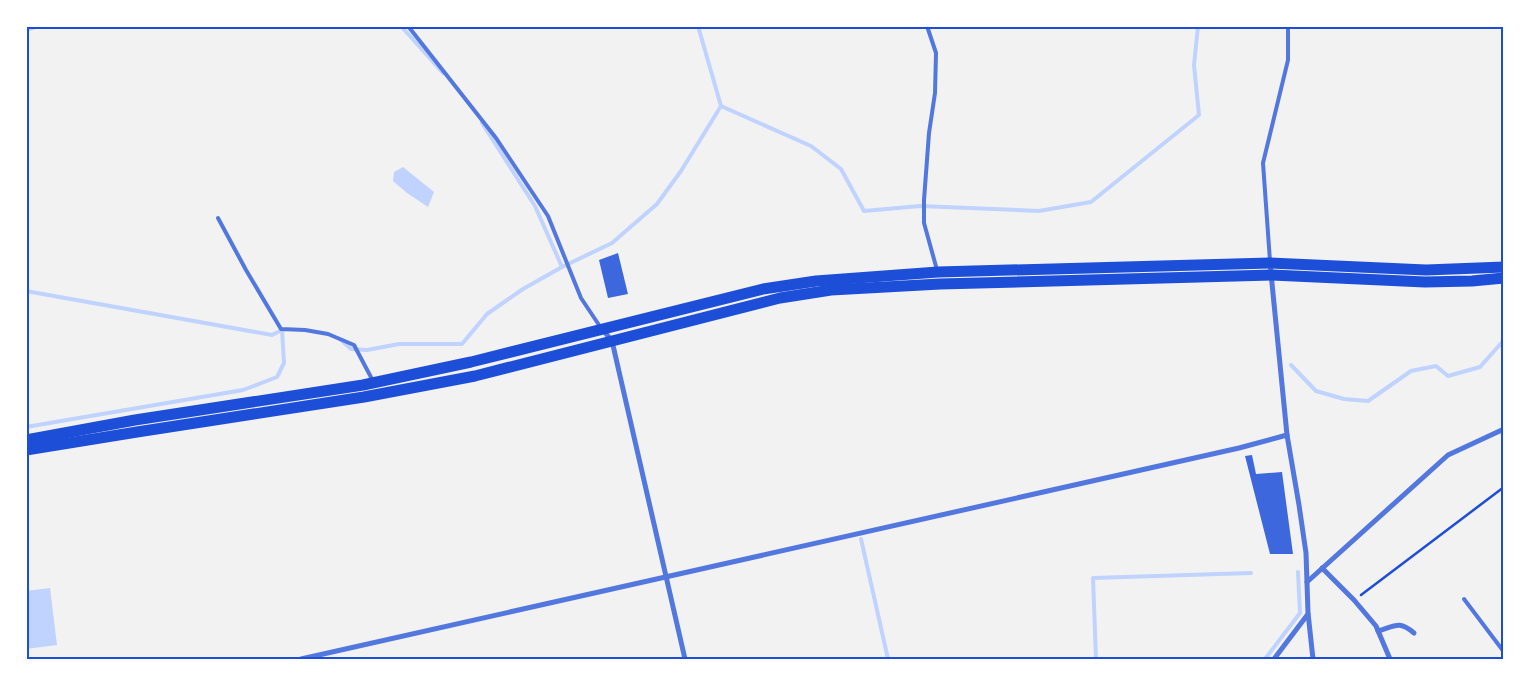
<svg xmlns="http://www.w3.org/2000/svg" width="1530" height="685" font-family="Quicksand,sans-serif">
	<style>
		.water { fill: #bfd3fe }
		.lines { fill: none; stroke-linecap: round; stroke-linejoin: round }
		.stream { stroke: #bfd3fe; stroke-width: 4 }
		.building { fill: #3d67dc }
		.path { stroke: #1d4ed8; stroke-width: 2.5 }
		.service { stroke: #5277de; stroke-width: 4 }
		.minor { stroke: #5277de; stroke-width: 5 }
		.primary { stroke: #1d4ed8; stroke-width: 11 }
		.neatline { fill: none; stroke: #1d4ed8; stroke-width: 2 }
	</style>
	<rect width="100%" height="100%" fill="#f2f2f2"/>
	<!-- water -->
	<g class="water">
		<path d="M403 167 434 192 428 207 407 193 393 181 394 172Z"/>
		<path d="M50 588 57 645 26 649V591Z"/>
	</g>
	<g class="lines">
		<!-- stream -->
		<g class="stream">
			<path d="M401 26 443 73"/>
			<path d="M698 26 721 106"/>
			<path d="M26 30 38 26"/>
			<path d="M482 123 535 206 562 267"/>
			<path d="M26 291 272 335 282 330"/>
			<path d="M341 340 351 349 367 350 399 344H462L487 314 523 289 562 267 612 243 657 204 681 171 721 106 811 146 841 169 864 211 920 206 1039 211 1091 202 1199 115 1194 65 1198 26"/>
			<path d="M1291 365 1316 391 1344 399 1368 401 1411 371 1436 366 1448 376 1480 367 1504 340"/>
			<path d="M26 427 243 390 277 377 284 363 282 330H284"/>
			<path d="M861 539 888 659"/>
			<path d="M1096 659 1093 578 1251 573"/>
			<path d="M1265 659 1300 613 1298 572"/>
		</g>
	</g>
	<!-- building -->
	<g class="building">
		<path d="M618 253 628 294 608 298 599 260Z"/>
		<path d="M1252 455 1256 474 1282 472 1293 554H1270L1245 456Z"/>
	</g>
	<g class="lines">
		<!-- path -->
		<path class="path" d="M1361 595 1504 487"/>
		<!-- service -->
		<g class="service">
			<path d="M408 26 496 138 548 216 581 298 601 328"/>
			<path d="M927 26 936 53 935 93 929 133 924 200V223L937 270"/>
			<path d="M218 218 246 270 281 329 305 330 328 334 354 345 373 381"/>
			<path d="M1270 261 1263 163 1288 60V26"/>
			<path d="M1464 599 1504 652"/>
		</g>
		<!-- minor -->
		<g class="minor">
			<path d="M1270 263 1287 435 1299 505 1306 553 1308 613 1313 659"/>
			<path d="M603 330 612 341 685 659"/>
			<path d="M1322 568 1354 600 1376 626 1390 659"/>
			<path d="M1307 582 1448 455 1504 429"/>
			<path d="M1378 631C1395 626 1399 620 1414 633"/>
			<path d="M301 659 1239 448 1287 435"/>
			<path d="M1274 659 1308 614"/>
		</g>
		<!-- primary -->
		<g class="primary">
			<path d="M26 440 135 420 363 385 471 362 763 289 816 281 938 272 1270 263 1426 270 1504 267"/>
			<path d="M26 450 137 432 364 397 475 376 780 298 831 290 940 284 1272 275 1425 282 1472 281 1504 278"/>
		</g>
	</g>
	<!-- border -->
	<rect width="1530" height="685" fill="none" stroke="#ffffff" stroke-width="55"/>
	<rect x="28" y="28" width="1474" height="630" class="neatline"/>
</svg>
